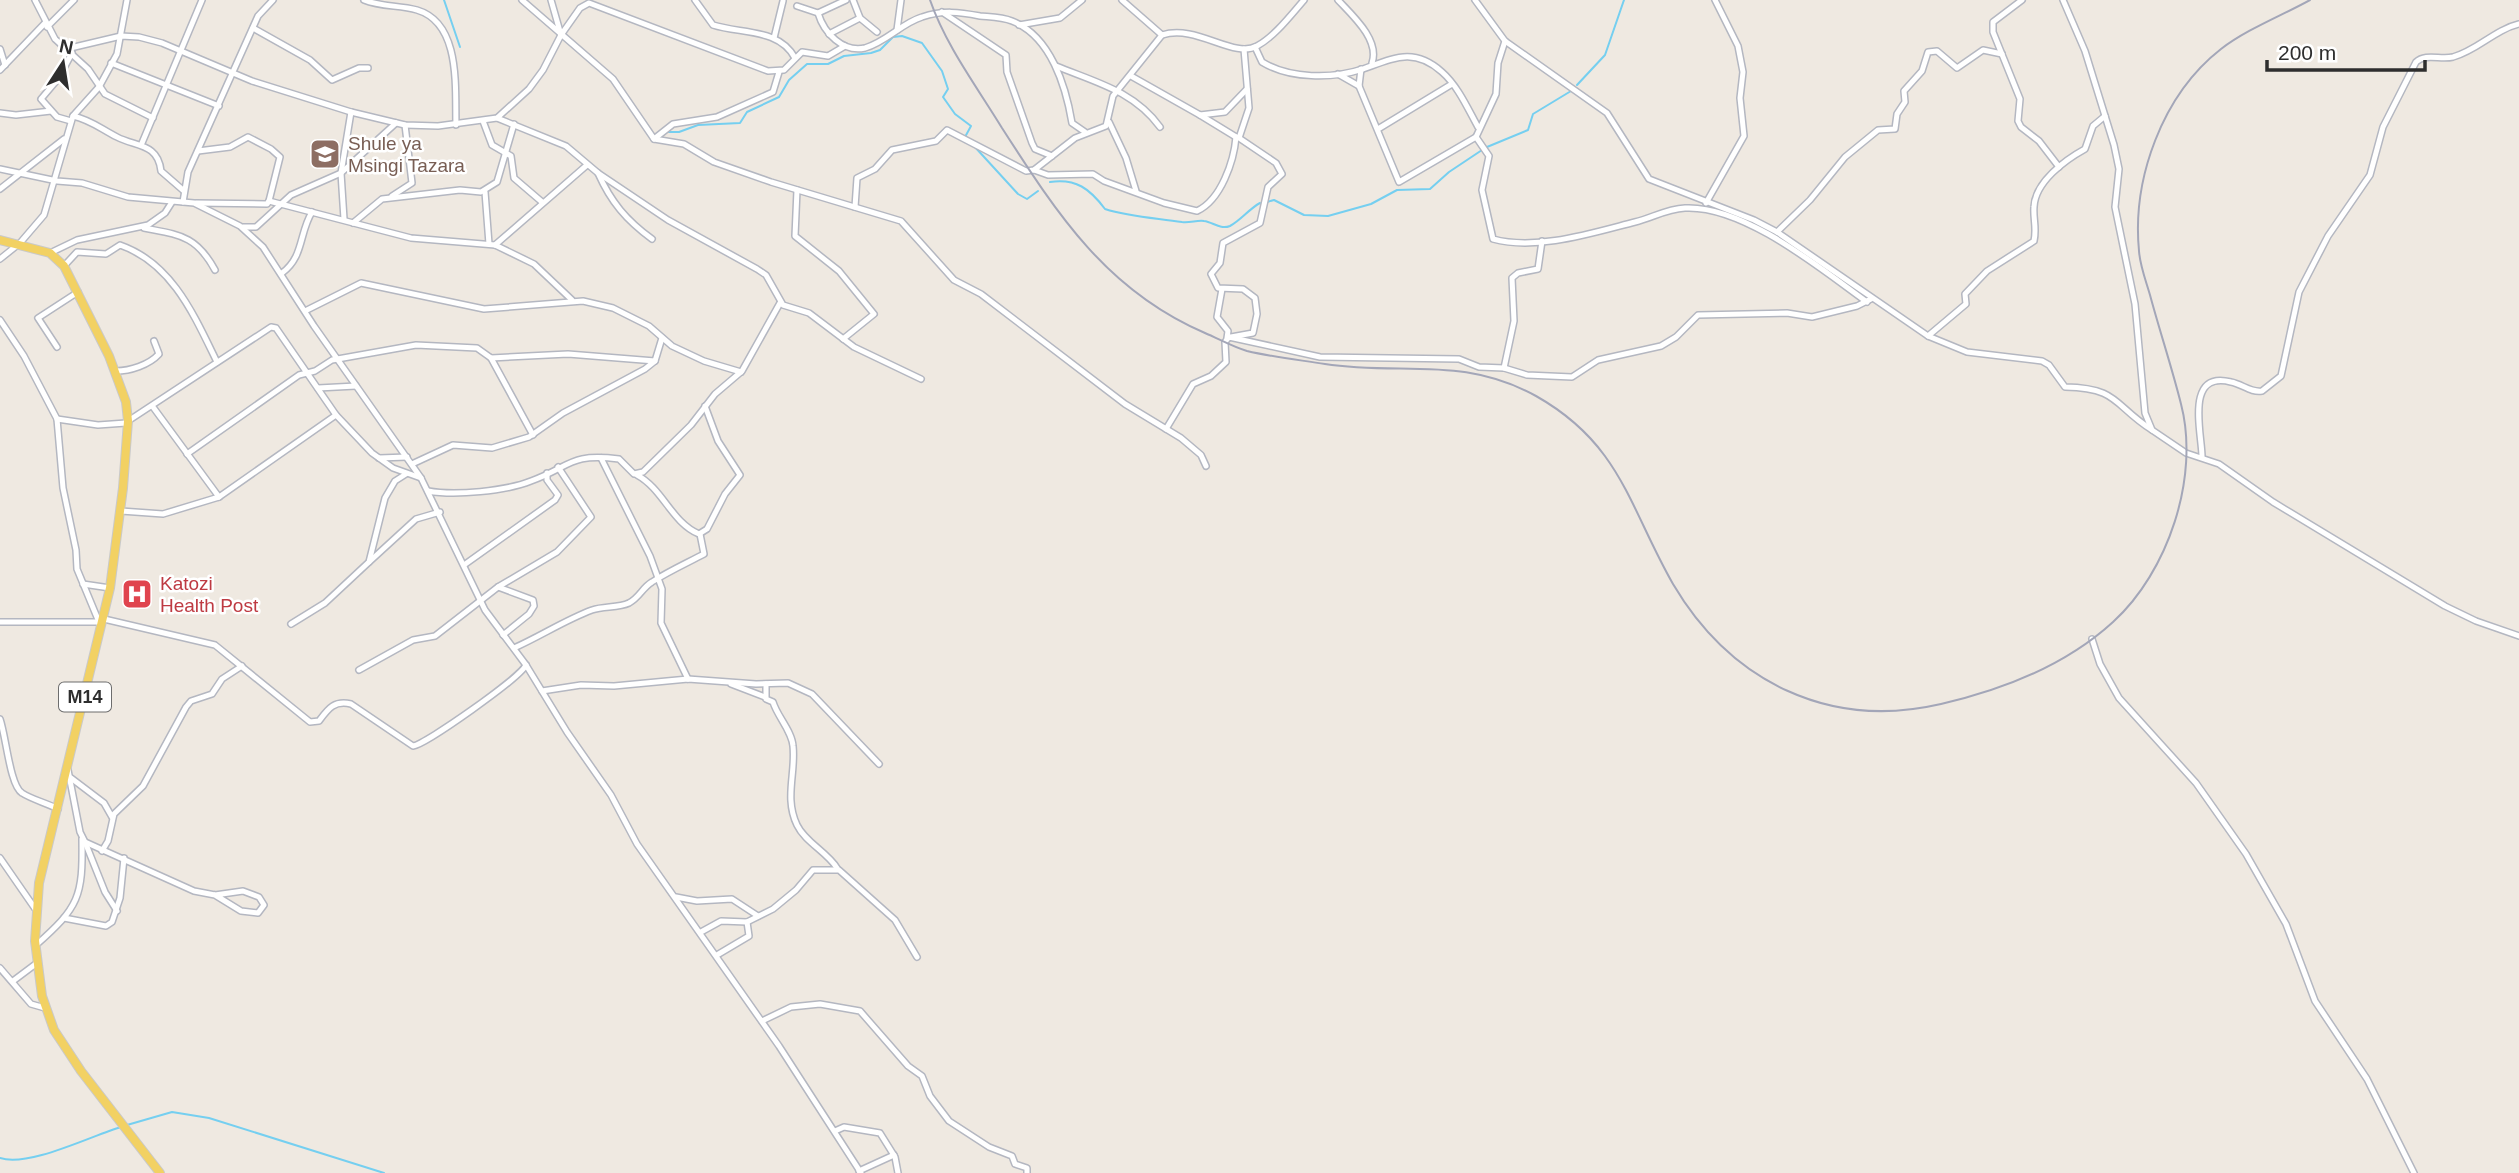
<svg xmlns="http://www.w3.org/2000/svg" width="2519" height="1173" font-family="Arial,sans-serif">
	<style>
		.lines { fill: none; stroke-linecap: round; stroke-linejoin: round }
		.stream { stroke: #75cff0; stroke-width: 2 }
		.minor-casing { stroke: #b4b7c1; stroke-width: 8 }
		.primary-casing { stroke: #c9c9c9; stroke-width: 10 }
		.minor { stroke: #fff; stroke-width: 5 }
		.primary { stroke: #f2d163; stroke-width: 8 }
		.rail { stroke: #a3a6b8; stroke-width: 2 }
		.labels { text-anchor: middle; stroke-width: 5; stroke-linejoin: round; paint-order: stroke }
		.shield { fill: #fff; stroke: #6d6d6d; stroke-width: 2 }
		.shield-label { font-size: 18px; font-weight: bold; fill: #2e2e2e }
		.education-label { font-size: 19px; fill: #785e54; stroke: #fff; text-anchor: start }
		.health-label { font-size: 19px; fill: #be3a42; stroke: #fff; text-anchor: start }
	</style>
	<rect width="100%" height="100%" fill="#efe9e1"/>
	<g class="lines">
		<!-- stream -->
		<g class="stream">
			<path d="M444 0 460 47"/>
			<path d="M1577 85 1605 55 1624 0"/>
			<path d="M666 132H679L698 125 740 123 747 112 779 97 789 80 807 64H828L844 56 871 53 880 50 893 37 902 36 922 43 942 71 948 89 943 97 955 114 971 126 965 137"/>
			<path d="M974 146 1018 194 1027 199 1038 191"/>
			<path d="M1487 147 1528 130 1533 114 1571 91"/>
			<path d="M1050 182C1076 178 1090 189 1105 209 1130 217 1156 218 1182 222 1190 223 1197 220 1204 221 1213 222 1220 230 1230 226 1241 220 1249 209 1260 203"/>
			<path d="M1267 202 1274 200 1304 215 1328 216 1371 204 1397 190 1430 189 1449 172 1482 150"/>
			<path d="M127 1125 172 1112 209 1118 384 1173"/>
			<path d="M0 1158C28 1168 93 1135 121 1127"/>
		</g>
		<!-- minor casing -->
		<g class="minor-casing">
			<g id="minor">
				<path d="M35 0 55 39 88 69 105 94 153 118"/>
				<path d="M364 0C381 7 399 5 417 10 461 23 455 87 456 125"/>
				<path d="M522 0 613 79 654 139 684 144 714 162 771 182 901 221 954 280 981 294 1125 404 1181 438 1201 455 1206 466"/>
				<path d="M695 0 713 25C741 34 779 28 795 58"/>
				<path d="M853 0 860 18 877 32"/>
				<path d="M1122 0 1162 35"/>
				<path d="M1338 0C1353 16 1380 40 1372 63"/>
				<path d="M1475 0 1505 41 1607 113 1649 179 1754 220 1777 232 1928 336 1967 352 2042 361 2049 365 2065 387C2119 388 2113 405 2152 430"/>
				<path d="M2022 0 1993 22V32L2020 99 2018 121 2021 127 2039 141 2059 167"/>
				<path d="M2063 0 2085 51 2114 145 2119 169 2115 207 2135 304 2145 413 2152 430 2186 453 2219 464 2273 502 2445 606 2476 621 2519 636"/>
				<path d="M797 6 818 13C824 33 843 53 865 48 886 42 902 23 922 17 943 10 959 12 980 16 990 17 1002 17 1012 21 1051 36 1066 87 1072 123L1085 132"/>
				<path d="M942 12 1006 55 1007 72 1032 143 1035 149 1052 156"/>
				<path d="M818 13 846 0"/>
				<path d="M1019 25 1060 18 1082 0"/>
				<path d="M47 27 74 0"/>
				<path d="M253 28 310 60 332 80 359 68H368"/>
				<path d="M897 30 901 0"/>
				<path d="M829 34 860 18"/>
				<path d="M561 35 580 8 589 3 768 71 784 70 802 52 828 56 845 46"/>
				<path d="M774 38 783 1"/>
				<path d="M1505 41 1498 63 1496 94 1476 137 1489 156 1482 190 1493 239C1536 251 1592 233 1635 222 1652 218 1666 209 1685 208 1744 205 1821 269 1867 302"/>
				<path d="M1255 47 1262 62C1290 79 1332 79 1363 69 1394 58 1414 47 1442 72 1458 86 1468 109 1478 127"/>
				<path d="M0 49 5 65"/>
				<path d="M66 49 121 36 139 37 162 43 252 81 351 112 405 125 438 126 497 118 529 89 543 70 561 35 551 0"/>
				<path d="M111 63 219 106"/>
				<path d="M1056 66C1095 82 1134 91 1160 127"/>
				<path d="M1361 69 1359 86 1399 182 1476 137"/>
				<path d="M0 70 45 23"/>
				<path d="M1338 74 1359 86"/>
				<path d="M1131 76 1200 115 1225 112 1247 89"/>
				<path d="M0 113 16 115 51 111"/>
				<path d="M1200 115 1236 137"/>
				<path d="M73 116C91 120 101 129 117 137 136 147 158 143 161 171L184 191"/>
				<path d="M497 118 566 146 598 173 668 220 757 269 766 275 783 305 809 313 854 347 921 379"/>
				<path d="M71 121 57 117 41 99 58 79 72 53"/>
				<path d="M483 121 492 145 511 156 514 178 542 202"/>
				<path d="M1109 122 1126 158 1136 191"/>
				<path d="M1378 129 1452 84"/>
				<path d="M654 139 673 124 717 117 773 92 779 72"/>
				<path d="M142 143 202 0"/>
				<path d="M198 151 230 147 248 137 271 149 280 157 269 201"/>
				<path d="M0 169 57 181 82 183 128 197 194 203 240 226 263 247 314 326 421 478 485 610 526 665 567 732 611 795 637 844 779 1046 861 1173"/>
				<path d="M1034 170 1048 175 1093 174 1104 181 1164 203 1197 211C1221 200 1234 161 1236 137"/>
				<path d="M598 173C611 202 626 220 652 239"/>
				<path d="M0 189 64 139"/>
				<path d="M797 190 795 236 839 271 874 314 843 339"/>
				<path d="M485 192 489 244"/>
				<path d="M392 196 412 183 405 125"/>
				<path d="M183 202 188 172 258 16 273 0"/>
				<path d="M196 203 267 204 269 201 411 238 495 245 534 264 572 300"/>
				<path d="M1706 203 1744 136 1740 98 1743 72 1738 46 1715 0"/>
				<path d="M855 207 857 178 875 169 892 150 936 141 947 130 1026 171 1034 170 1075 138 1106 126 1113 96 1162 35C1197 24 1233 59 1257 46 1275 36 1290 16 1304 0"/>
				<path d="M344 219 341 173 351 112"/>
				<path d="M353 223 382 199 460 190 481 192 497 182 514 124"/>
				<path d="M243 227H256L291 195 341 173 396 123"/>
				<path d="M144 228C179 235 196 235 215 270"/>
				<path d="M1777 232 1810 200 1845 157 1878 130 1895 129 1897 114 1905 102 1904 91 1922 71 1928 52 1937 51 1957 68 1983 50 2002 54"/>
				<path d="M495 245 587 165"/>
				<path d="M50 253 77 240 148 225 165 213 172 202"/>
				<path d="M0 259 20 243 44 215 73 116 99 87 117 54 127 0"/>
				<path d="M64 266 77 252 106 254 120 245C172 263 194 315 217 362"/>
				<path d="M282 273C304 257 299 233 312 212"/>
				<path d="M1222 289 1217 317 1228 331 1227 338"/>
				<path d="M305 311 361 283 484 309 583 301 613 308 649 326 672 346 704 361 741 372"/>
				<path d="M0 320 24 356 57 419 63 488 76 550 77 569 99 622"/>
				<path d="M1928 336 1966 304 1965 294 1987 271 2034 241C2037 228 2033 219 2034 207 2035 182 2065 160 2085 149L2093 126 2105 116"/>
				<path d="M1231 337 1253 333 1257 314 1255 298 1243 289 1218 288 1211 274 1220 263 1223 243 1260 223 1268 187 1282 174 1276 163 1239 138 1249 108 1244 49"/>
				<path d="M57 347 38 318 78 292"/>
				<path d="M491 358 533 435"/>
				<path d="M1504 368 1514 321 1512 278 1518 273 1538 269 1542 241"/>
				<path d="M116 371C130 371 149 365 159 354L154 341"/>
				<path d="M318 388 356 386"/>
				<path d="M336 415 372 453 393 468 421 478"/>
				<path d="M57 419 98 425 126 423"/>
				<path d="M128 421 271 327 276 328 336 415 219 497 153 407"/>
				<path d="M1166 429 1193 384 1211 376 1226 362 1225 342 1229 337 1320 357 1459 359 1479 367 1504 368 1527 375 1572 377 1598 360 1661 346 1676 337 1698 315 1787 313 1812 317 1857 306 1871 299"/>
				<path d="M187 454 299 375 315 371 332 360 416 345 477 348 491 358 568 354 655 361"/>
				<path d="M2202 457C2202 434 2184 370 2231 382 2242 384 2251 393 2262 391L2281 376 2299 292 2328 236 2370 175 2383 127 2416 62C2426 53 2440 60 2453 57 2478 50 2494 30 2519 24"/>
				<path d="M379 458 407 457"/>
				<path d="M601 458 650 556 662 589 661 623 688 679"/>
				<path d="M412 464 453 445 492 448 529 437 563 413 645 369 655 361 662 338"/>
				<path d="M637 475C663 489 672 523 699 534L707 529 725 494 740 475 718 441 705 406"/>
				<path d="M428 491C455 496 506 491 531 481 572 466 569 453 619 459L634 474 643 472 691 425 715 394 742 371 780 303"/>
				<path d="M121 511 163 514 219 497"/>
				<path d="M369 562 416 519 440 512"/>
				<path d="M464 565 555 500 558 495 547 480V473"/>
				<path d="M83 584 110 588"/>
				<path d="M498 587 533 600 534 606 529 614 503 635"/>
				<path d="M104 619 215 645 310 722 319 721C328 709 334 700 351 704L413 746C426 744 520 678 526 665"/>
				<path d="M0 622H99"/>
				<path d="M291 624 325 603 369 562 385 498 395 481 406 474"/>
				<path d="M2092 639 2100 664 2119 698 2196 783 2246 854 2286 924 2315 1001 2367 1079 2414 1173"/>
				<path d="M514 648C541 636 565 620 592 610 604 606 618 608 629 603 640 597 642 588 652 582 669 571 687 563 704 554L700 534"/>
				<path d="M359 670 413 640 435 636 498 587 557 552 591 517 558 467"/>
				<path d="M731 684 765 697"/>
				<path d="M766 684V699L773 702C777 716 792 731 793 746 796 773 784 798 797 825 805 842 827 852 837 868"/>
				<path d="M542 691 581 685 614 686 688 679 756 684 788 683 812 694 879 764"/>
				<path d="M0 719C6 736 10 786 22 793 33 800 47 803 58 809"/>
				<path d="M68 770 80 832 85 842 194 891 215 895 243 891 259 897 264 905 258 913 241 911 215 895"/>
				<path d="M71 778 104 803 112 817"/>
				<path d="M85 842 105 892 117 911"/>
				<path d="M102 851 108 841 114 814 143 786 186 707 191 701 212 694 222 679 242 666"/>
				<path d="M0 858 36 910"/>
				<path d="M676 897 697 901 732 899 758 916"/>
				<path d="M64 918 106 926 112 922 120 898 124 858"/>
				<path d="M701 932 721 921 747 922 773 909 796 890 813 870H839L895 920 917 957"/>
				<path d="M36 945C79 907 83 897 82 839"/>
				<path d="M717 955 749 936 747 922"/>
				<path d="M0 968 31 1004 45 1008"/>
				<path d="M13 981 37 963"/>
				<path d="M762 1021 791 1007 820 1004 860 1011 908 1066 922 1076 930 1096 949 1121 989 1147 1012 1156 1015 1164 1027 1168V1173"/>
				<path d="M835 1131 844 1127 880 1133 895 1157 898 1173"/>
				<path d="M859 1171 894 1155"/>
			</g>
		</g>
		<!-- primary casing -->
		<g class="primary-casing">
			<path id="primary" d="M0 240 50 253 64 266 109 356 126 402 128 421 123 488 110 588 39 883 35 941 42 996 54 1030 81 1071 160 1173"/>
		</g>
		<!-- minor -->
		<use href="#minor" class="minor"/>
		<!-- primary -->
		<use href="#primary" class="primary"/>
		<!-- rail -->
		<path class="rail" d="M930 0C946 46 977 87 1002 128 1058 215 1107 291 1205 333 1219 339 1233 347 1247 351 1272 357 1300 360 1325 364 1401 376 1461 355 1536 396 1621 444 1629 507 1673 584 1731 682 1829 730 1941 704 2002 690 2066 665 2113 622 2168 572 2200 477 2181 404 2172 368 2160 332 2150 295 2146 281 2140 266 2139 251 2132 179 2162 95 2221 49 2247 29 2281 16 2310 0"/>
	</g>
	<!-- icons -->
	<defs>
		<g id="school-square" transform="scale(1.575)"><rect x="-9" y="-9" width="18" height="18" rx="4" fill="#8d6e63" stroke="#fff"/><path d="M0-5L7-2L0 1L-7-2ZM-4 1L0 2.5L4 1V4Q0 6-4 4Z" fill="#fff"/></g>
		<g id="hospital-square" transform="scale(1.575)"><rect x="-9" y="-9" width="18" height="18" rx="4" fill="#e0444e" stroke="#fff"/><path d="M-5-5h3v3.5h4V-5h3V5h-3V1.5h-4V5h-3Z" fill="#fff"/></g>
	</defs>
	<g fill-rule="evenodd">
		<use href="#school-square" x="325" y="154"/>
		<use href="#hospital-square" x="137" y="594"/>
	</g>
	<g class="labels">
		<!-- shield labels -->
		<rect class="shield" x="59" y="682.5" width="52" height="29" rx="5"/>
		<g class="shield-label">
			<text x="85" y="703">M14</text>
		</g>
		<!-- education labels -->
		<g class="education-label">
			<text x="348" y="150">Shule ya<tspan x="348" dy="22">Msingi Tazara</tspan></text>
		</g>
		<!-- health labels -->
		<g class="health-label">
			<text x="160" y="590">Katozi<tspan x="160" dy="22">Health Post</tspan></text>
		</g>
	</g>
	<!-- north arrow -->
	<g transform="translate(63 63) rotate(12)" stroke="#ffffff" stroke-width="5" paint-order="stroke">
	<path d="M0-5L12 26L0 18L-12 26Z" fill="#2e2e2e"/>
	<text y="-10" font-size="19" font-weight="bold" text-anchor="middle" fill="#2e2e2e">N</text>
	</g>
	<!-- scale -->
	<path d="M2267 60v10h158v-10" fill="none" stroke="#2e2e2e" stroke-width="3.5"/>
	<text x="2278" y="60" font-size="21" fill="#2e2e2e" stroke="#ffffff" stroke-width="5" paint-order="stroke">200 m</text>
</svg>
